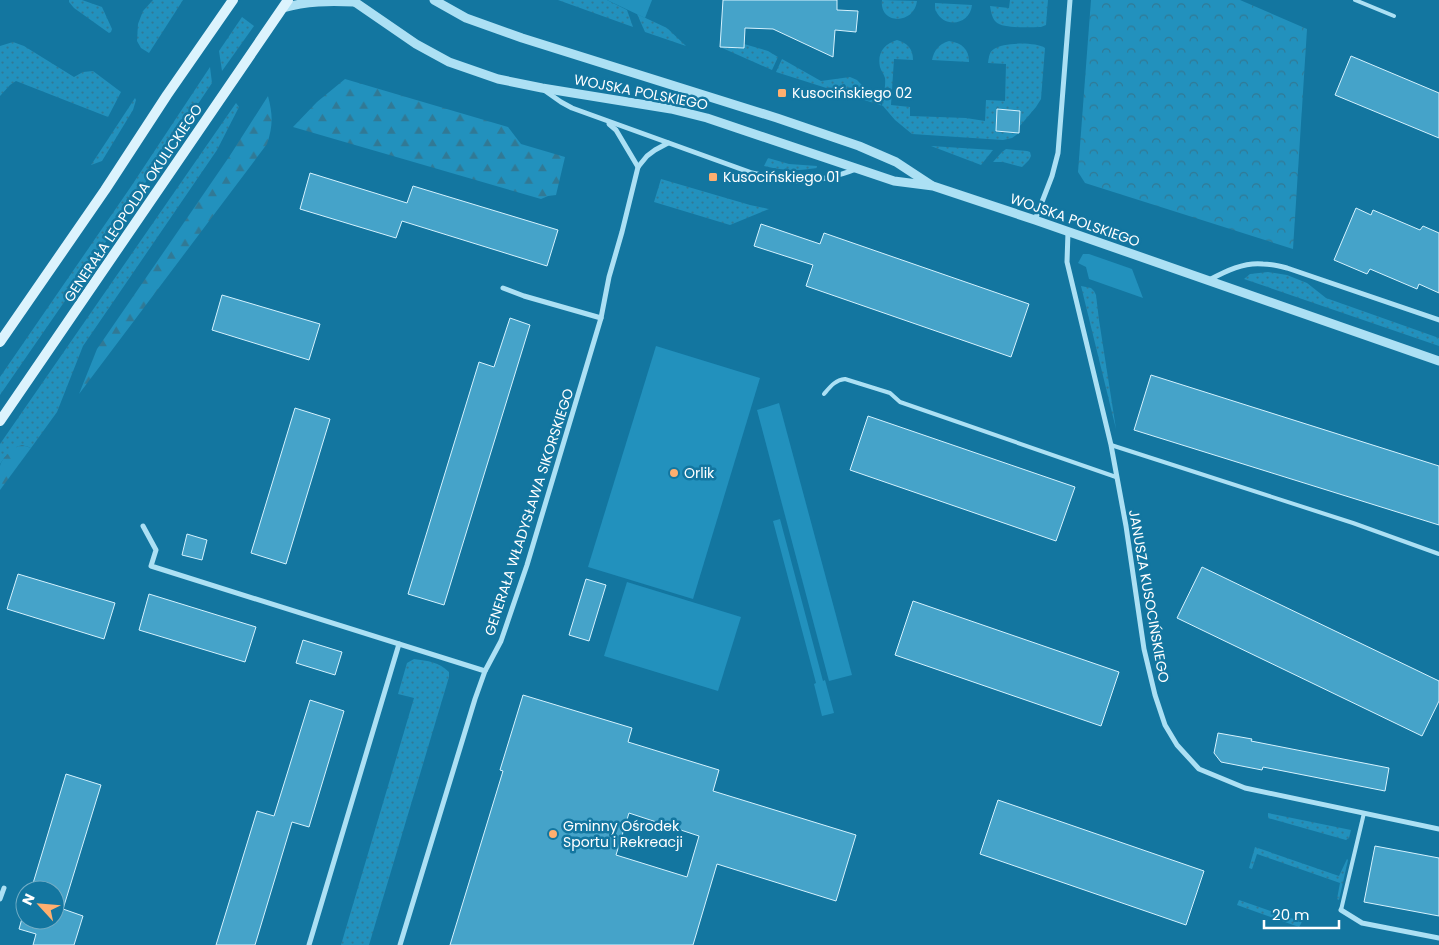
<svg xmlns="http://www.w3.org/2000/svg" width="1439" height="945" font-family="Poppins,sans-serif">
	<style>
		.grass { fill: url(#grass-dots) }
		.forest { fill: url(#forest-firs) }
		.park { fill: url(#park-crowns) }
		.garden { fill: #2291bd }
		.building { fill: #45a3c9; stroke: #d5f2fe; fill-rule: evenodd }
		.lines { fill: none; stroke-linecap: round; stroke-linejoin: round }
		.service { stroke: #ace0f4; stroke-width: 4 }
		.minor { stroke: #ace0f4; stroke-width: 5 }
		.tertiary { stroke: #ace0f4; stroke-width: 9 }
		.secondary { stroke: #dcf3fd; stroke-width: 10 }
		.poi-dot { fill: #ffaf6f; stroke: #1376a0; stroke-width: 2 }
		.labels { text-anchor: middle; stroke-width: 5; stroke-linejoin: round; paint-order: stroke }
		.street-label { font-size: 14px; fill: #fff; stroke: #1376a0 }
		.poi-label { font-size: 14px; fill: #fff; stroke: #1376a0; text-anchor: start }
	</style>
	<defs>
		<pattern id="grass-dots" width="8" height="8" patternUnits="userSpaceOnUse" patternTransform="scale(1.25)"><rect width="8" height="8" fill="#2291bd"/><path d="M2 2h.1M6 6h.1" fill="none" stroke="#317995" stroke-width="1.8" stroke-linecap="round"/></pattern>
		<pattern id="forest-firs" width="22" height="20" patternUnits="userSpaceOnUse" patternTransform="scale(1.25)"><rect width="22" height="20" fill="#2291bd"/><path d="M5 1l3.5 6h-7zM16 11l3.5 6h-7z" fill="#317995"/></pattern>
		<pattern id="park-crowns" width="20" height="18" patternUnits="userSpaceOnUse" patternTransform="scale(1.25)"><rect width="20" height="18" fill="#2291bd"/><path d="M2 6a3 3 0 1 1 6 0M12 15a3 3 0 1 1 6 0" fill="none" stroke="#317995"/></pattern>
	</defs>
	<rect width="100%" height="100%" fill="#1376a0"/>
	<!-- grass -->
	<g class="grass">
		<path d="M69 0H82L102 7 112 29 111 32 109 33 74 8 69 2Z"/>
		<path d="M153 0H183L149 53 141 48 137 41 138 24 143 11Z"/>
		<path d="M558 0H607L627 10 633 27Z"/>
		<path d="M882 0 917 1C914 25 879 25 882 0Z"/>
		<path d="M1010 0H1048L1046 25 1041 27C1030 27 1003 29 996 22 992 18 991 12 990 6L1009 8Z"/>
		<path d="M935 3 972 5C970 25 944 29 936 11 935 11 935 4 935 3Z"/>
		<path d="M637 14 667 28 686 46 645 32Z"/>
		<path d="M242 17 254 26 222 71 219 51Z"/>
		<path d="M897 40C907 43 913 48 913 60L894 59 891 105 910 107V116L966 118 985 121 986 100 1005 101 1006 64 988 63C989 57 989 52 994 49 1003 42 1036 42 1045 48L1041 99 1036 107 1019 127 1020 111 997 110 996 132 1019 133 1012 138 1003 140 912 134 895 120 883 106 776 72 782 59 821 81 850 77 857 80 882 106C883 98 886 86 885 78 884 74 881 71 880 67 877 53 884 44 897 40Z"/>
		<path d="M949 41C962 43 969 49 969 62L932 60C934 50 939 44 949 41Z"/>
		<path d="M13 42 24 46 74 77 83 72 93 71 121 92 108 117 16 81 10 85 0 96V46Z"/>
		<path d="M744 44 768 51 778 57 772 70 720 47 743 48Z"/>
		<path d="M210 67 212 83 107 240 0 395V377L130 188Z"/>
		<path d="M135 98 136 100 133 110 102 161 91 165Z"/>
		<path d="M236 103 239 107 217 150 83 346 57 412 31 448 22 445 5 457 0 464V444Z"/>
		<path d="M931 146 993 150 981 165Z"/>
		<path d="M1006 149 1027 151 1030 152 1031 156 1029 160 1022 167 1003 162H993L1002 152Z"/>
		<path d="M768 158 789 164 817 166V168C798 171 783 171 764 166Z"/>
		<path d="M661 179 750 205 769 209 730 225 654 202Z"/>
		<path d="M1268 272 1287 275 1307 283 1326 298 1439 338V346L1244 279 1250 274Z"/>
		<path d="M1081 286 1091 288 1094 291 1096 295 1099 320 1116 429Z"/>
		<path d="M414 659C428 661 439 662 449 672V677L369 945H341L414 698 398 694 407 663Z"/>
		<path d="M1268 813 1351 830 1349 838 1346 840 1268 818Z"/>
		<path d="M1255 847 1339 876 1347 859 1348 860 1339 900 1337 899 1340 883 1257 854 1252 869 1249 868Z"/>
		<path d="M1239 900 1302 922 1299 927 1237 905Z"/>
	</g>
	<!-- forest -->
	<g class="forest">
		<path d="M345 79 508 127 521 144 565 157 556 195 548 196 541 199 293 127 317 102Z"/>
		<path d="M268 96C273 115 273 126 267 144L79 394 97 349 229 157Z"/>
		<path d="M22 445 31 448 0 490C0 483 0 474 0 466 2 457 14 447 22 445Z"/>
	</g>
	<!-- park -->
	<path class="park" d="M1091 0H1240L1307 29 1293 249 1085 183 1078 172Z"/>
	<!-- garden -->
	<g class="garden">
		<path d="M607 0H652L645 18Z"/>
		<path d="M1083 254H1089L1132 269 1143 298 1089 279 1086 267 1078 263Z"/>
		<path d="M656 346 760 378 693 599 588 567Z"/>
		<path d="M779 403 852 675 829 681 757 410Z"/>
		<path d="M780 519 823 681 825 680 834 713 822 716 814 684 816 683 773 521Z"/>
		<path d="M627 582 741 617 718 691 604 656Z"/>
	</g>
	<!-- building -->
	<g class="building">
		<path d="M723 0H837V10L858 11 856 32 835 30 833 57 773 29 745 28 744 48 720 47Z"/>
		<path d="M1351 56 1439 93V138L1335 95Z"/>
		<path d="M997 109 1020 111 1019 133 996 131Z"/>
		<path d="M310 173 407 203 413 186 558 230 547 266 402 221 396 238 300 209Z"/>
		<path d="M1356 208 1371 215 1373 210 1420 230 1423 226 1439 233V293L1419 284 1417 289 1370 269 1367 274 1334 260Z"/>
		<path d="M761 224 820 244 824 233 1029 304 1011 357 806 286 813 265 754 246Z"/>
		<path d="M222 295 320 324 309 360 212 330Z"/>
		<path d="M510 318 530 325 444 605 408 594 479 362 494 367Z"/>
		<path d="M1151 375 1439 466V525L1134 430Z"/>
		<path d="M295 408 330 419 286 564 251 553Z"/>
		<path d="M868 416 1075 487 1056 541 850 470Z"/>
		<path d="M187 534 207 540 202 560 182 555Z"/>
		<path d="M1202 567 1439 681V701L1422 736 1177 618Z"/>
		<path d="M18 574 115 603 104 639 7 609Z"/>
		<path d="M586 579 606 585 589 641 569 635Z"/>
		<path d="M149 594 256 627 245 662 139 630Z"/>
		<path d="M913 601 1119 672 1101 726 895 655Z"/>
		<path d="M303 640 342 652 335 675 296 663Z"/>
		<path d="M523 695 632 728 628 742 719 770 713 791 856 835 836 901 717 864 693 945H450L503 771 500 770ZM629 813 699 836 687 877 616 855Z"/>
		<path d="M310 700 344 711 309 827 292 822 255 945H216L257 811 274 816Z"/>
		<path d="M1218 733 1252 739 1251 741 1389 768 1385 791 1263 767 1262 770 1221 762 1214 753Z"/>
		<path d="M66 774 101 785 63 909 83 916 74 945H33L36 934 19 929 25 908V920H55V890H31Z"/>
		<path d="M998 800 1204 871 1186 925 980 854Z"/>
		<path d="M1375 846 1439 858V916L1364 902Z"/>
	</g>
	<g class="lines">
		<!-- service -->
		<g class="service">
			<path d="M1355 0 1394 16"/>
			<path d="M824 394C830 387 835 380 845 379L890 393 900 402 1116 477"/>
			<path d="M1111 445 1353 523 1439 554"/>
			<path d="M1341 910 1364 813"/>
		</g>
		<!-- minor -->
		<g class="minor">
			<path d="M544 90 561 102 572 108 752 173C766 176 780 181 795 181 813 182 839 176 856 169"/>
			<path d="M609 124 616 130 638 167"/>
			<path d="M1035 220 1052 176 1058 153 1070 0"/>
			<path d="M1068 232 1067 262 1111 445 1126 526 1144 649 1155 695 1165 725 1177 745 1199 769 1245 788 1439 829"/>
			<path d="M1209 280C1226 271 1244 262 1263 264 1271 264 1279 266 1287 268L1439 320"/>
			<path d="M503 288 524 296 601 318"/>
			<path d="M143 526 156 550 151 566 485 671"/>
			<path d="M0 899 4 888"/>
			<path d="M1341 910 1362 923 1439 938"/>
			<path d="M309 945 399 644"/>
			<path d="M400 945 475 699 485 671 501 641 527 565 601 318 609 277 622 232 638 167 647 156 655 150 668 143"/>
		</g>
		<!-- tertiary -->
		<g class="tertiary">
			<path d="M352 0 416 44 449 62 498 79 542 88 671 109 707 118 894 181 933 186 1035 220 1439 361"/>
			<path d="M434 0 466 18 522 38 777 118 859 146 896 162 931 185"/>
			<path d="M283 8C307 1 329 1 354 2"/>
		</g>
		<!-- secondary -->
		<g class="secondary">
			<path d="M0 342 105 190 167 95 233 0"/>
			<path d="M0 421 288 0"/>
		</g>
	</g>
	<!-- markers -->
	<g class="poi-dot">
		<rect x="777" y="88" width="10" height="10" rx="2.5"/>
		<rect x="708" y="172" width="10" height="10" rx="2.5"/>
		<circle cx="674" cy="473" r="5"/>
		<circle cx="553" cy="834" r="5"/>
	</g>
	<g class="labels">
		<!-- street labels -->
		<g class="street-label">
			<text transform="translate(641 92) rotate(11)" y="5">WOJSKA POLSKIEGO</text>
			<text transform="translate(133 203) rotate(-56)" y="5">GENERAŁA LEOPOLDA OKULICKIEGO</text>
			<text transform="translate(1075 220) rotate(19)" y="5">WOJSKA POLSKIEGO</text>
			<text transform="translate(529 512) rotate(-72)" y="5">GENERAŁA WŁADYSŁAWA SIKORSKIEGO</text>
			<text transform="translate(1149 596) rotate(80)" y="5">JANUSZA KUSOCIŃSKIEGO</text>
		</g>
		<!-- poi labels -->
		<g class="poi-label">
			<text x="792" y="98">Kusocińskiego 02</text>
			<text x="723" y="182">Kusocińskiego 01</text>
			<text x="684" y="478">Orlik</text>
			<text x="563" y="831">Gminny Ośrodek<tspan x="563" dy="16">Sportu i Rekreacji</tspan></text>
		</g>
	</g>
	<!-- north arrow -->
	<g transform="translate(40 905) rotate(296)"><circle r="24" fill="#1376a0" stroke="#71adc6"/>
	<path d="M0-4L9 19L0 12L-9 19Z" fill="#ffaf6f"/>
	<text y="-8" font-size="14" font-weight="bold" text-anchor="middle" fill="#ffffff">N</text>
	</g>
	<!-- scale -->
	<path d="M1264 920v8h75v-8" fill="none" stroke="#ffffff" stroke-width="2.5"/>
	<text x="1272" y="920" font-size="15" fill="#ffffff" stroke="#1376a0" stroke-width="4" paint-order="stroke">20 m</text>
</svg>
